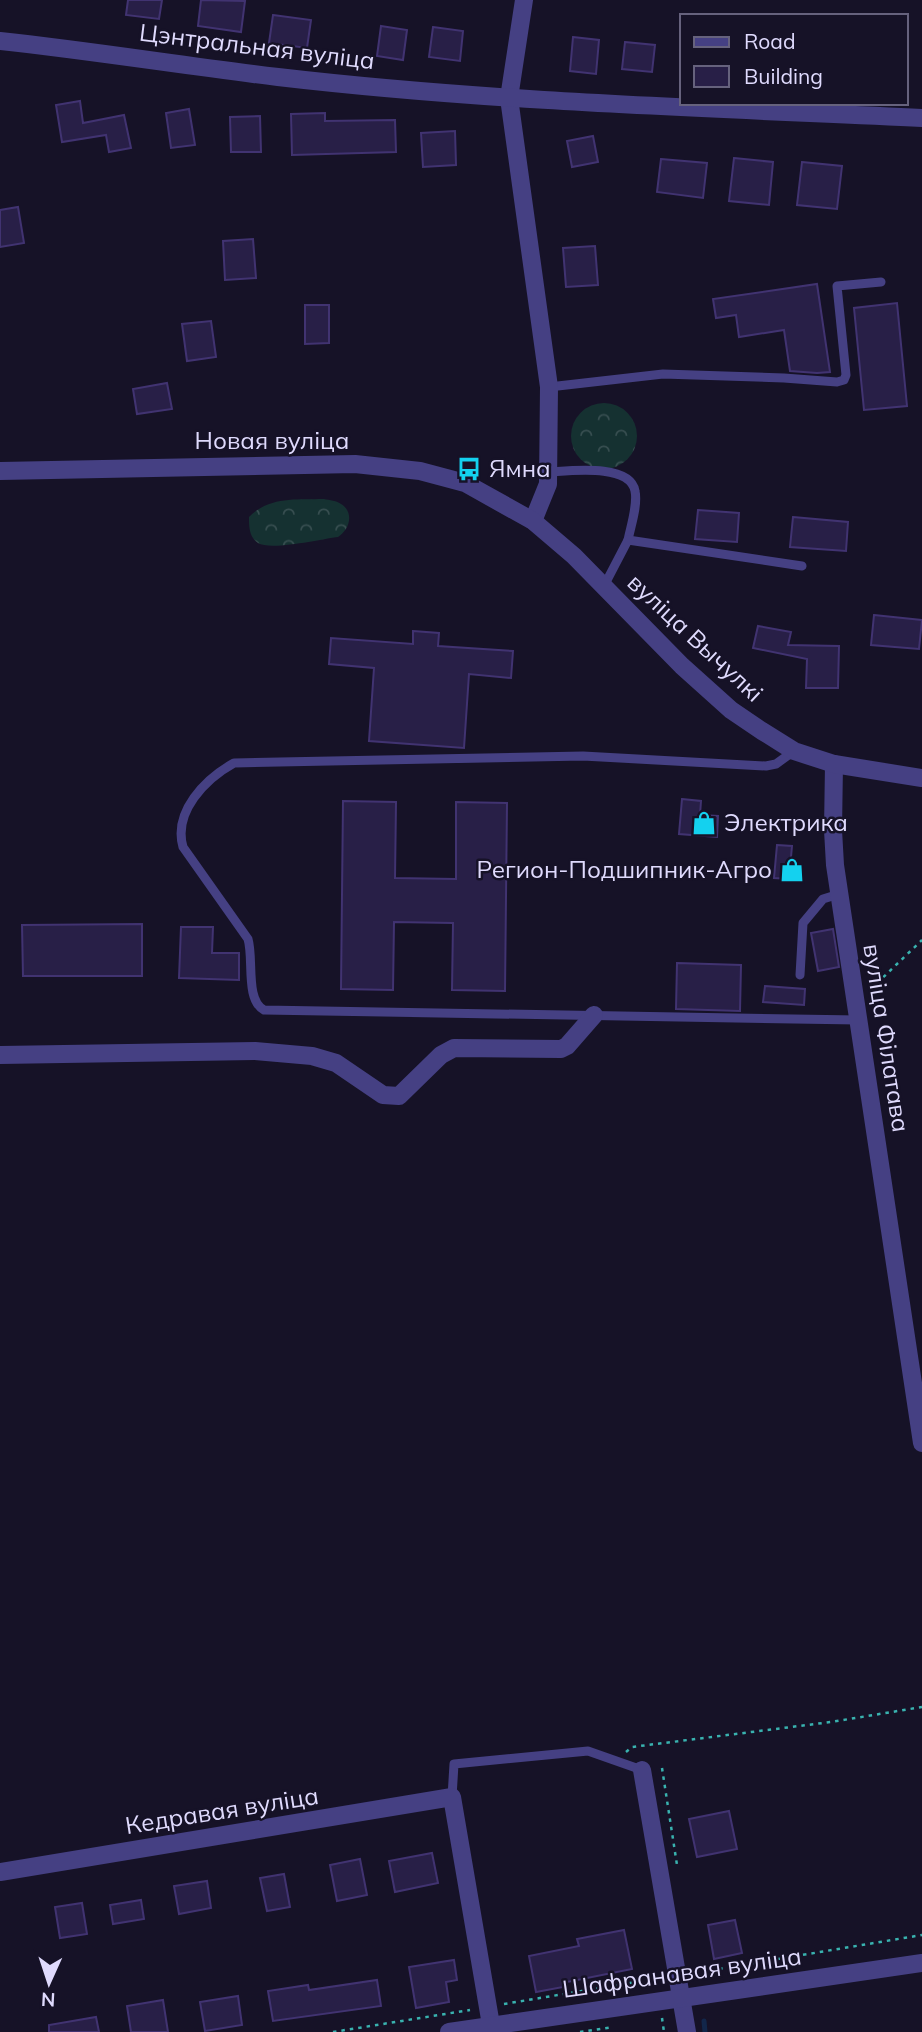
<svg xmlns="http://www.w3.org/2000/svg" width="922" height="2032" font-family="Mulish,sans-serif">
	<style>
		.forest { fill: url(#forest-crowns) }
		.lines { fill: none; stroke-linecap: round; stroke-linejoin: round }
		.stream { stroke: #12264a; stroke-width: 5 }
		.building { fill: #281f47; stroke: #413371; stroke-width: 2 }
		.path { stroke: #39b2af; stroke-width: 2.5; stroke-dasharray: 3.5 5; stroke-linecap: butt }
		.service { stroke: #454083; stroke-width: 9 }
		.minor { stroke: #454083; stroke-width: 18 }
		.tertiary { stroke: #454083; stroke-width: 18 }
		.labels { text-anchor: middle; stroke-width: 5; stroke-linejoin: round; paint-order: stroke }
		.street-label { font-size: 24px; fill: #dfdafd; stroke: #161227 }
		.poi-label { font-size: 24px; fill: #dfdafd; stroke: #161227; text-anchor: start }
	</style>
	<defs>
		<pattern id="forest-crowns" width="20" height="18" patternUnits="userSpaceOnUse" patternTransform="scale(1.75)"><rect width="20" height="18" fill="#153131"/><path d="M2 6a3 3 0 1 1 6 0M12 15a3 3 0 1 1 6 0" fill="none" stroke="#374e50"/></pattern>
	</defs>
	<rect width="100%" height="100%" fill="#161227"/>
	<!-- forest -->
	<g class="forest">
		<circle cx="604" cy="436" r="33"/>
		<path d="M324 499C329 500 337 501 341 504 355 513 349 530 338 537 321 539 271 551 258 543 249 537 249 526 249 517 270 496 296 500 324 499Z"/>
	</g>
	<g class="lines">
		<!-- stream -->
		<path class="stream" d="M704 2021 705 2032"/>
	</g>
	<!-- building -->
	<g class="building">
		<path d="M128 0H162L159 19 126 15Z"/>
		<path d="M201 0 245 1 241 32 198 26Z"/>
		<path d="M273 15 311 20 307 48 269 43Z"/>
		<path d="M381 26 407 30 403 60 377 56Z"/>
		<path d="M433 27 463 31 460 61 429 57Z"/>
		<path d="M573 37 599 40 596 74 570 71Z"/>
		<path d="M625 42 655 45 652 72 622 69Z"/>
		<path d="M80 101 83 123 124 115 131 148 109 152 106 135 62 142 56 105Z"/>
		<path d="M189 109 195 145 171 148 166 113Z"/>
		<path d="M325 113V121L395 120 396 152 292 155 291 114Z"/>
		<path d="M260 116 261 152H231L230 117Z"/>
		<path d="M455 131 456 165 423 167 421 133Z"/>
		<path d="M593 136 598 162 572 167 567 141Z"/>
		<path d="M734 158 773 162 769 205 729 201Z"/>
		<path d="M661 159 707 163 703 198 657 192Z"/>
		<path d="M802 162 842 166 837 209 797 205Z"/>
		<path d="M18 207 24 243 0 247V210Z"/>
		<path d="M253 239 256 278 225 280 223 241Z"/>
		<path d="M595 246 598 285 566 287 563 248Z"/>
		<path d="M817 284 830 372 817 373 790 371 784 330 739 337 736 315 716 318 713 299Z"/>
		<path d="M897 303 907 406 864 410 854 308Z"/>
		<path d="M305 305H329V343L305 344Z"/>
		<path d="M211 321 216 357 187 361 182 324Z"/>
		<path d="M167 383 172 409 137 414 133 389Z"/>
		<path d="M698 510 739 513 737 542 695 539Z"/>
		<path d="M793 517 848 522 846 551 790 547Z"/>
		<path d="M874 615 922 620 919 649 871 645Z"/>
		<path d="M758 626 791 632 788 645 839 646 838 688H806L807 659 753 648Z"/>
		<path d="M413 631 439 633 438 646 513 651 511 678 469 674 464 748 369 741 374 668 329 664 331 638 413 644Z"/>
		<path d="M682 799 701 801 700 815 718 816 717 837 679 834Z"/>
		<path d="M343 801 396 802 395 878 456 879V802L507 803 505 991 452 990 453 923 394 922 393 990 341 989Z"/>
		<path d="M777 845 792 846 789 879 774 878Z"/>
		<path d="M142 924V976H23L22 925Z"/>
		<path d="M181 927H213L212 953H239V980L179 978Z"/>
		<path d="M833 929 839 967 818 971 811 933Z"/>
		<path d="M677 963 741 965 740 1011 676 1009Z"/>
		<path d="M765 986 805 989 804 1005 763 1002Z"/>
		<path d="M729 1811 737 1849 697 1857 689 1819Z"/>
		<path d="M432 1853 438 1883 395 1892 389 1861Z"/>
		<path d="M360 1859 367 1895 337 1901 330 1865Z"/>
		<path d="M284 1874 290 1907 267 1911 260 1878Z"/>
		<path d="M207 1881 211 1908 179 1914 174 1886Z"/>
		<path d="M141 1900 144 1919 113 1924 110 1905Z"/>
		<path d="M82 1903 87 1934 60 1938 55 1907Z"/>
		<path d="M735 1920 742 1953 714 1959 708 1925Z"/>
		<path d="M624 1930 632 1969 562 1983 563 1987 536 1992 529 1956 579 1946 577 1939Z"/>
		<path d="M454 1960 457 1980 446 1982 449 2002 416 2008 409 1967Z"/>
		<path d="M377 1980 381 2006 273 2021 268 1991 308 1985 309 1990Z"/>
		<path d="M238 1996 242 2025 205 2031 200 2002Z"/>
		<path d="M163 2000 168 2032H131L127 2006Z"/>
		<path d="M96 2017 99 2032H49V2025Z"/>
	</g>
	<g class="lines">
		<!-- path -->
		<g class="path">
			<path d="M871 989 922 940"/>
			<path d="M626 1752 632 1747 831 1722 922 1707"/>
			<path d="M662 1768 677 1865"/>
			<path d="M694 1973 922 1935"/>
			<path d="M504 2004 660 1978"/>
			<path d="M662 2018 664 2032"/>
			<path d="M333 2032 470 2010"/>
			<path d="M580 2032 613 2027"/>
		</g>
		<!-- service -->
		<g class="service">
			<path d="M549 387 663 374 784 378 837 382 844 380 846 375 837 286 881 282"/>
			<path d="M549 472C569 471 630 463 635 491 638 505 631 525 628 540"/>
			<path d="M604 586 628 540 802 566"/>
			<path d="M794 751 776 764 766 766 583 756 234 763C205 779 173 812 183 847L248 939C254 959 245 1000 264 1010L858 1020"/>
			<path d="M800 975 803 923 823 899 839 894"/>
			<path d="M452 1797 454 1764 588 1751 642 1770"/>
		</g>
		<!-- minor -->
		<g class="minor">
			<path d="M524 0 509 98 549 387 548 484 533 521"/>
			<path d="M0 41C93 51 185 66 278 77 492 102 707 108 922 118"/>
			<path d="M834 764 833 830 835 865 922 1443"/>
			<path d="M0 1055 255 1051 312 1056 336 1063 383 1095 399 1096 441 1055 454 1048 561 1049 567 1046 594 1015"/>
			<path d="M642 1770 687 2032"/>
			<path d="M0 1872 452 1797 491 2025"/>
			<path d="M449 2032 922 1963"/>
		</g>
		<!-- tertiary -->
		<path class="tertiary" d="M0 471 355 464 420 471 465 483 533 521 574 556 682 666 731 710 762 731 794 751 834 764 922 778"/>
	</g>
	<!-- icons -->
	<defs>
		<g id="bus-bare" transform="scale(1.89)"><path d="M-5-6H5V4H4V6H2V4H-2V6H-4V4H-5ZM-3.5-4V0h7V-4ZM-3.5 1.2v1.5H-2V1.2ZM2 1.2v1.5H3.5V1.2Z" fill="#14d1ef" stroke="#161227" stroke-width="2.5" paint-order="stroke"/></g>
		<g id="shop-bare" transform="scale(1.89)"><path d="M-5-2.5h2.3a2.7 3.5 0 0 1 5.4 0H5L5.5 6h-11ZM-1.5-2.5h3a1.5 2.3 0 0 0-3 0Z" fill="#14d1ef" stroke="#161227" stroke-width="2.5" paint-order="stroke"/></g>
	</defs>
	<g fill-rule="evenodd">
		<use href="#bus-bare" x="469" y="469"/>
		<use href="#shop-bare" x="704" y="823"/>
		<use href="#shop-bare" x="792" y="870"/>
	</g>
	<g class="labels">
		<!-- street labels -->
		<g class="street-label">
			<text transform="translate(257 47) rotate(7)" y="8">Цэнтральная вуліца</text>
			<text x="272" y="449">Новая вуліца</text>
			<text transform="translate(695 638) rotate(43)" y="8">вуліца Вычулкі</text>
			<text transform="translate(886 1038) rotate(81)" y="8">вуліца Філатава</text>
			<text transform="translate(222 1811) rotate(-9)" y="8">Кедравая вуліца</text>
			<text transform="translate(682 1973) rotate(-8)" y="8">Шафранавая вуліца</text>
		</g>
		<!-- poi labels -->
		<g class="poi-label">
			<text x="489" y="477">Ямна</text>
			<text x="724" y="831">Электрика</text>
			<text x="772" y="878" text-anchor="end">Регион-Подшипник-Агро</text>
		</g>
	</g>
	<!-- legend -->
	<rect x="680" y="14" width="228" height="91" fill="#161227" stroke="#66627d" stroke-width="2"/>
	<rect x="694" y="37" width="35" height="10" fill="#454083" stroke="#66627d" stroke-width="2"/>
	<text x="744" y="49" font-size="21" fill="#dfdafd">Road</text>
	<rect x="694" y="66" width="35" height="21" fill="#281f47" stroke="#66627d" stroke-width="2"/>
	<text x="744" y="84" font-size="21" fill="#dfdafd">Building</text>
	<!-- north arrow -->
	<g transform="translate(49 1983) rotate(183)" stroke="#161227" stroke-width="5" paint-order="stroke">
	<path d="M0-5L12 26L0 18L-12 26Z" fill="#dfdafd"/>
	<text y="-10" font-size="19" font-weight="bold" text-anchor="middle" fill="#dfdafd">N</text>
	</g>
</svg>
